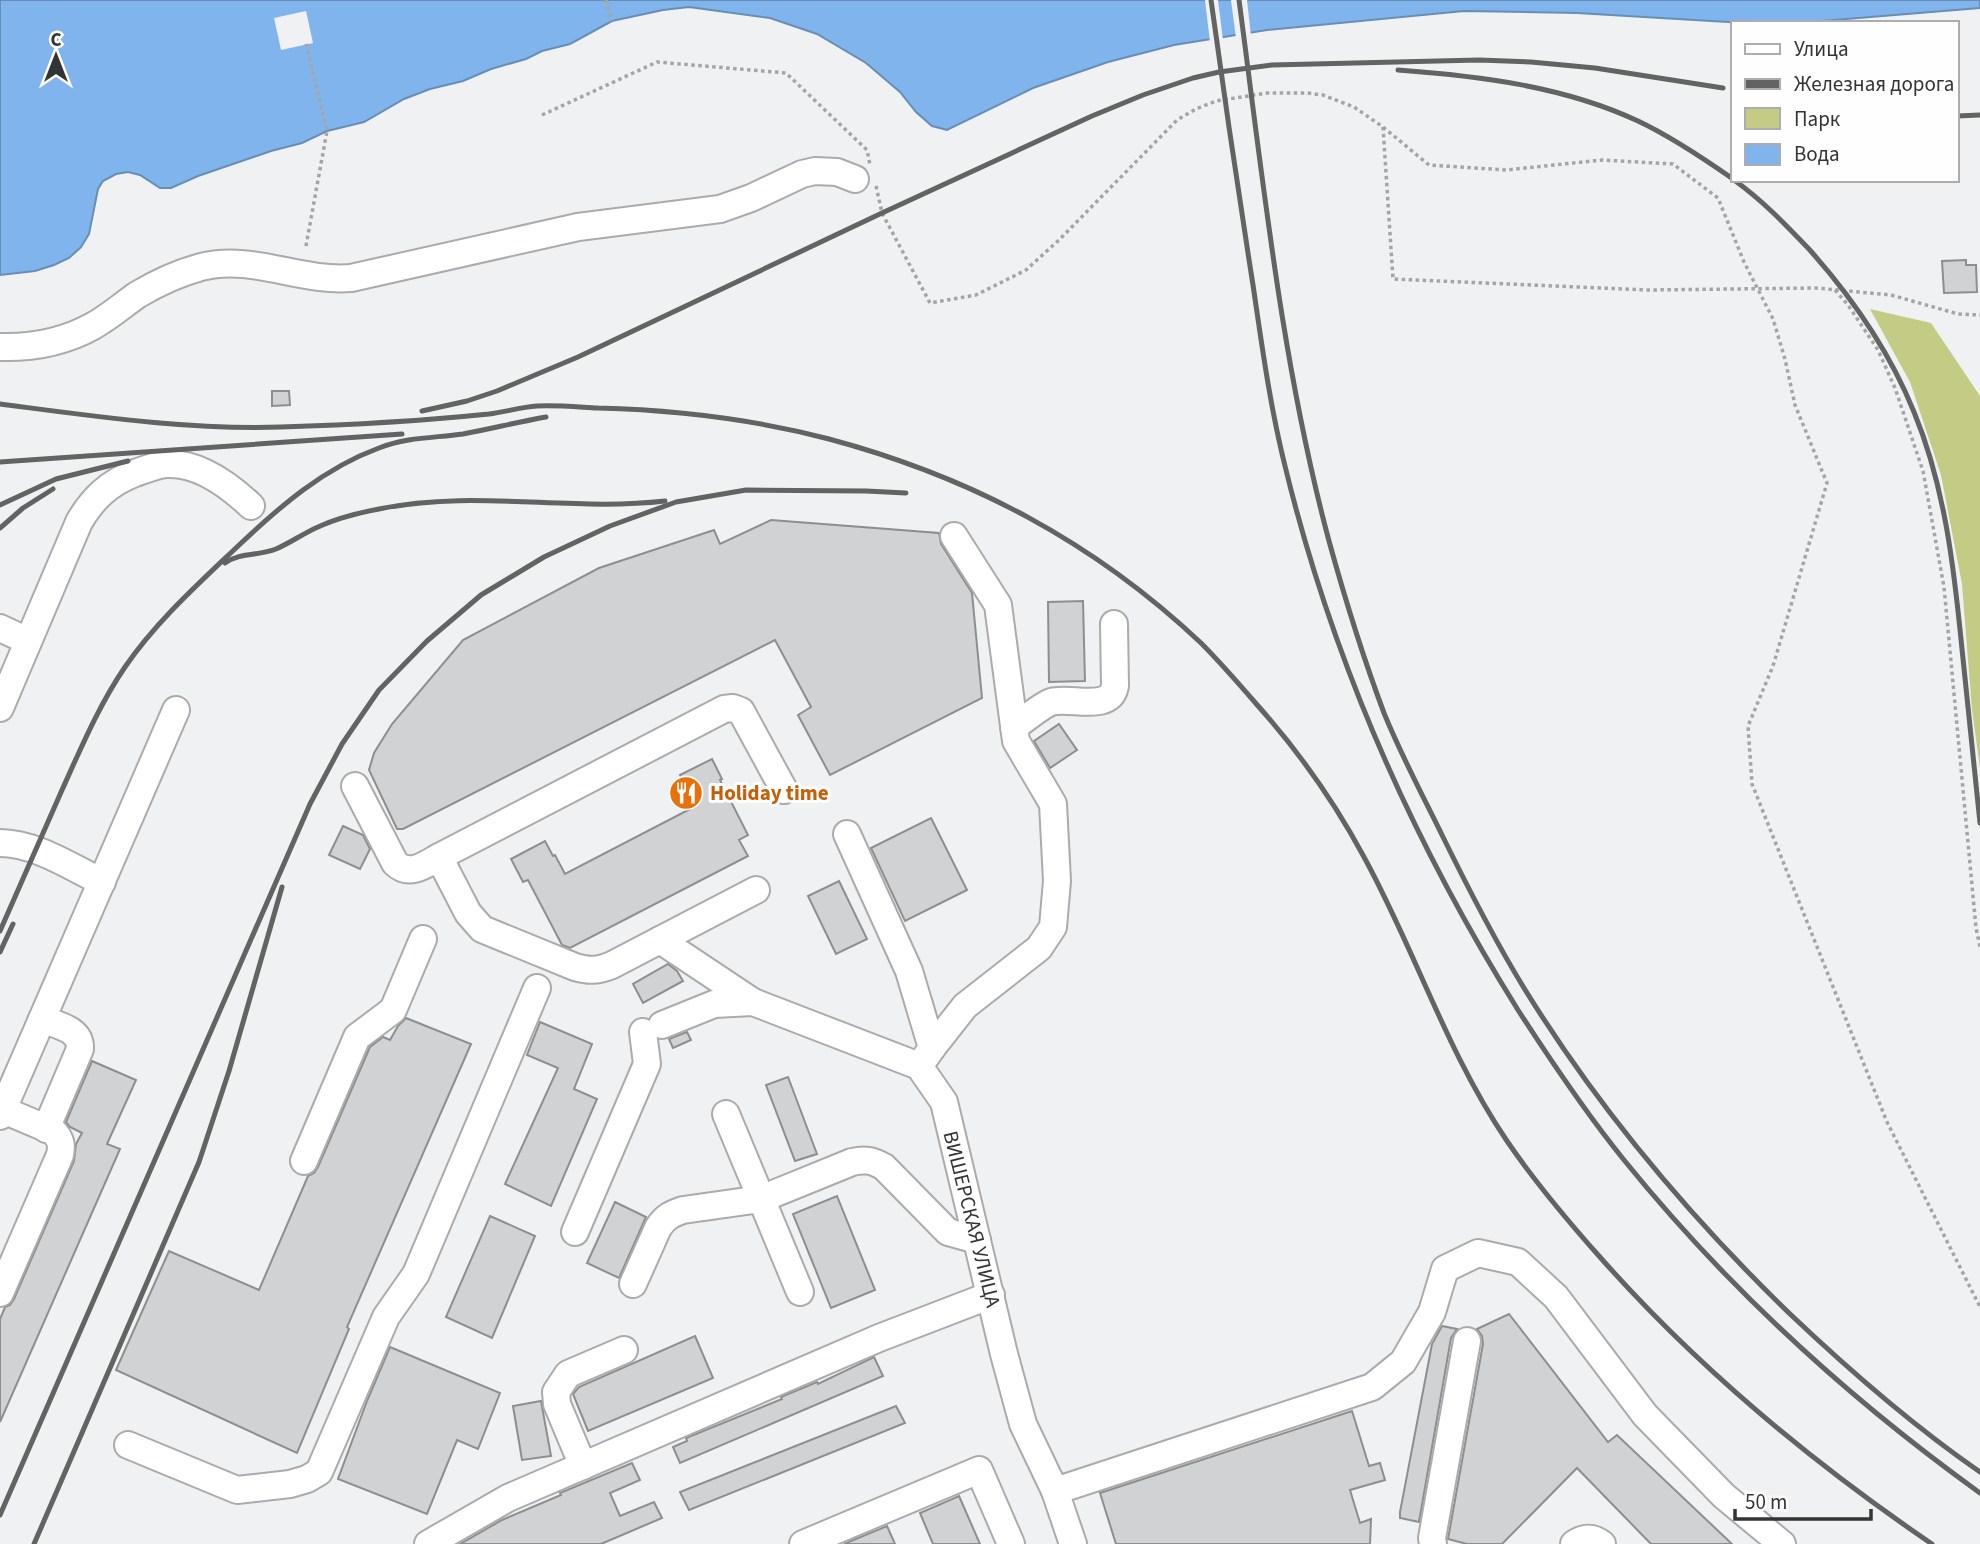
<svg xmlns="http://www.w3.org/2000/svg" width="1980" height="1544" font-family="'Source Sans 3',sans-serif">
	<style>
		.green { fill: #c4cb84 }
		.water { fill: #80b4ec; stroke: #698eb5; stroke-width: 2 }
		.pier { fill: #f0f1f2 }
		.building { fill: #d1d2d3; stroke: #8d8e8f; stroke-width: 2 }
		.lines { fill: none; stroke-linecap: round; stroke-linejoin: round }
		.minor-casing { stroke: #aaabac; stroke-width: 30 }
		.path { stroke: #a4a5a5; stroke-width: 3.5; stroke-dasharray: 3.5 3.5; stroke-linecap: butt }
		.minor { stroke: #fff; stroke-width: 26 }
		.rail { stroke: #626363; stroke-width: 5 }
		.labels { text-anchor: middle; stroke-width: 6; stroke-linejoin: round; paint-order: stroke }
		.food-label { font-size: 21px; font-weight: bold; fill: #c56008; stroke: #fefeff; text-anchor: start }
		.street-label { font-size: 21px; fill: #333434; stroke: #fefeff }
	</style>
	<rect width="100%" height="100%" fill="#f0f1f2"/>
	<!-- green -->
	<path class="green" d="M1870 309 1931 323 1980 396V768L1972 710 1962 584 1941 475 1910 382Z"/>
	<!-- water -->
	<path class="water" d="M0 0H1980V8L1798 23H1745L1577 13 1464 11 1267 30 1174 45 1108 62 1033 88 947 130 932 126 916 112 900 92 866 63 817 34 770 18 689 7 663 10 612 21 570 44 542 51 526 59 491 69 463 81 430 89 404 99 364 122 327 131 302 143 271 151 198 176 171 188H160L140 175 128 172 116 174 103 181 98 189 89 234 81 247 69 258 54 265 35 271 0 275Z"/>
	<!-- pier -->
	<g class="pier">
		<path d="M1205 0H1218L1223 40 1210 42Z"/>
		<path d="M1231 0H1247L1251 36 1236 38Z"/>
		<path d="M306 11 313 43 281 50 274 18Z"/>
	</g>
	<!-- building -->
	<g class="building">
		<path d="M1966 260V265H1976L1977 292 1944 293 1942 261Z"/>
		<path d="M272 391H289L290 405 272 406Z"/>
		<path d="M771 520 939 533 941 544 972 593 982 698 830 775 798 715 811 707 775 640 403 829H397L369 770 374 753 392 724 463 640 599 568 714 530 720 544Z"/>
		<path d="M1083 601 1085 681 1049 682 1048 602Z"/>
		<path d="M1059 724 1077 750 1050 768 1034 741Z"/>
		<path d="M712 759 722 779 720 780 748 835 739 840 748 856 570 948 562 945 528 880 523 882 511 859 545 841 553 856 555 855 565 874 692 808 684 792 688 790 680 775Z"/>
		<path d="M931 818 967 890 905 921 871 848Z"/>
		<path d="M343 826 363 835 370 849 360 869 329 855Z"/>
		<path d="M839 881 867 939 836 954 808 896Z"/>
		<path d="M668 964 677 971 683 981 643 1003 633 984Z"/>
		<path d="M406 1018 471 1044 347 1327 349 1329 297 1453 116 1370 169 1251 259 1290 308 1176 314 1173 318 1167 370 1047 383 1037 390 1040 398 1026Z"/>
		<path d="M540 1022 592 1044 574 1089 597 1099 551 1206 505 1184 558 1068 527 1055Z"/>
		<path d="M687 1032 691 1040 673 1048 669 1039Z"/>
		<path d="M92 1061 136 1080 107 1144 120 1149 0 1422V1319L5 1307 10 1305 14 1299 74 1161 76 1144 82 1133 70 1127 66 1122Z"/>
		<path d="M788 1077 817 1154 795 1161 766 1085Z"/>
		<path d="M837 1196 875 1290 831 1308 793 1214Z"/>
		<path d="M615 1202 646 1217 619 1278 587 1263Z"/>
		<path d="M490 1216 535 1236 492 1338 446 1317Z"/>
		<path d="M1509 1314 1608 1442 1617 1435 1732 1544H1651L1577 1468 1502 1544H1467L1448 1539 1483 1344 1482 1336 1477 1329Z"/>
		<path d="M1442 1326 1457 1329 1451 1338 1419 1522 1400 1518V1512L1432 1344Z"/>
		<path d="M695 1336 713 1378 588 1431 573 1394 579 1387Z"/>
		<path d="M390 1347 500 1393 478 1449 457 1440 427 1514 338 1479 367 1401Z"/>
		<path d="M874 1357 883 1376 680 1463 673 1447 687 1441 686 1438 782 1399 781 1397 817 1382 818 1384Z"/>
		<path d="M541 1401 551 1456 522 1460 513 1406Z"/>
		<path d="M896 1406 905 1423 689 1510 680 1492Z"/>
		<path d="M1352 1411 1369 1466 1380 1463 1385 1480 1350 1490 1360 1523 1371 1519 1370 1544H1116L1100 1493Z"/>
		<path d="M632 1463 640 1480 610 1493 620 1516 654 1502 662 1518 601 1544H460L502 1520 561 1495 560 1493Z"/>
		<path d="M959 1496 980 1544H933L920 1513Z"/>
		<path d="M887 1526 895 1544H844Z"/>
	</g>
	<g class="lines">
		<!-- minor casing -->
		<g class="minor-casing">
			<g id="minor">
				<path d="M0 347C33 348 64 342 93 326 109 317 123 305 137 295 157 283 179 273 201 267 252 254 300 282 351 278L578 227 720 209 751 198 802 174 815 171 837 172 855 179"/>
				<path d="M0 628 28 641"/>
				<path d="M0 708 79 522C93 498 109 483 135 473 144 470 156 465 166 464 198 462 229 485 251 506"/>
				<path d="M1014 727C1023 721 1042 705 1051 702 1070 696 1110 713 1115 686L1114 624"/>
				<path d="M355 786 395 863C409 877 425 865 439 857"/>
				<path d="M847 834 909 971 932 1048 925 1058"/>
				<path d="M0 843C35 843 71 867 102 882"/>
				<path d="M756 890 612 965C598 971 589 971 575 967L482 929 468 913 439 857 724 709 733 708 741 711 784 790"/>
				<path d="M660 940 753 1002 919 1066 944 1102 1004 1354 1023 1424 1055 1491 1073 1544"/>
				<path d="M42 1019C59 1026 81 1029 80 1049L46 1129"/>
				<path d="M662 1025 714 1004 753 1002"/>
				<path d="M932 1048 965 1006 1039 948 1053 927 1057 881 1053 804 1016 741 998 605 954 536"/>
				<path d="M726 1114 800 1292"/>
				<path d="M0 1116 176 710"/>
				<path d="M304 1161 357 1037 393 1010 423 939"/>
				<path d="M575 1232 647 1064 643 1032"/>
				<path d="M633 1284 658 1228C665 1217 671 1214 683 1210L761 1199 852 1162C865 1159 872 1160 884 1167L948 1232 977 1240"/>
				<path d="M0 1293 60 1155C62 1145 61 1139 53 1131L3 1110"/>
				<path d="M128 1445 237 1490 290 1484 307 1479 319 1472 386 1317 416 1274 537 988"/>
				<path d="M583 1466 557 1404 556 1392 568 1374 624 1350"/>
				<path d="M1055 1491 1372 1387 1403 1362 1432 1312 1445 1269 1478 1253 1518 1262 1556 1297 1645 1415 1724 1496 1782 1544"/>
				<path d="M428 1544 508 1498 879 1338 991 1295"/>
				<path d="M803 1544 979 1470 1011 1544"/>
				<path d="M1433 1544 1432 1538 1467 1341"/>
				<path d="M1574 1544C1584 1537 1593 1537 1602 1544"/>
			</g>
		</g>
		<!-- path -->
		<g class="path">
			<path d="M606 0 612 21"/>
			<path d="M306 44 327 131 306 246"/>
			<path d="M542 115 657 62 786 73 867 150 870 165"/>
			<path d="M1383 127 1393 279 1647 290 1816 288 1891 295 1958 314 1980 315"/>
			<path d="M876 186 882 213 930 303 976 295 1026 270 1059 240 1177 120 1196 109 1216 101 1267 93H1307L1323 95 1354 107 1383 127 1429 165 1506 170 1602 160 1673 164 1718 198 1744 262 1773 319 1785 359 1795 405 1827 483 1773 666 1748 726 1752 784 1887 1122 1980 1307"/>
			<path d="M1835 290 1848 305 1878 350 1895 388 1923 471 1944 587 1976 928 1980 947"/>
		</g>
		<!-- minor -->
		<use href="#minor" class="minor"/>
		<!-- rail -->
		<g class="rail">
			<path d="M1211 0C1224 95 1238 190 1253 285 1262 346 1270 406 1285 466 1332 659 1413 842 1518 1010 1551 1061 1585 1112 1624 1160 1726 1286 1848 1398 1980 1493"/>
			<path d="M1239 0C1263 180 1282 366 1329 541 1345 599 1363 657 1384 713 1401 755 1423 796 1443 837 1468 888 1494 939 1524 988 1598 1108 1688 1215 1789 1313 1849 1370 1912 1425 1980 1472"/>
			<path d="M1398 70C1479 76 1563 86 1638 121 1672 137 1703 158 1733 179"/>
			<path d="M1957 116 1980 115"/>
			<path d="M1734 180C1762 200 1785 224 1808 248 1852 297 1889 350 1914 412 1945 487 1954 568 1962 649 1968 707 1974 765 1980 823"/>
			<path d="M0 404C93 416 187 430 281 427 350 425 420 421 489 414 505 412 521 407 537 406 557 405 578 407 598 408 677 410 753 419 829 439 971 477 1094 542 1201 643 1221 663 1240 685 1259 707 1299 752 1335 803 1364 857 1415 950 1447 1053 1507 1141 1535 1182 1567 1220 1599 1256 1697 1367 1810 1461 1932 1544"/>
			<path d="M422 411 467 401 497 391 578 357 882 213 1092 116 1143 95 1193 78 1219 72 1272 65 1479 60 1531 62 1595 68 1723 88"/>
			<path d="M0 462 402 434"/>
			<path d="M0 505 56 479 128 461"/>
			<path d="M0 528 23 508 53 489"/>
			<path d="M225 563C240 552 259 556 276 549 290 543 304 533 318 527 337 518 358 513 379 509 474 489 570 512 665 501"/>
			<path d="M0 931C21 884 41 837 62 790 81 748 99 705 125 667 156 622 197 585 237 547 279 507 324 468 379 448 407 437 434 438 463 434 490 429 518 422 546 417"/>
			<path d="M0 952 13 924"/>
			<path d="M0 1515 310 804 342 744 379 690 427 641 481 595 544 557 610 526 676 502 746 490 866 491 906 493"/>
			<path d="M34 1544 199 1162 229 1071 282 887"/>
		</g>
	</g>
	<!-- icons -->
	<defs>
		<g id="restaurant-disc" transform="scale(1.75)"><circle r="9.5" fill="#e8710a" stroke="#fefeff"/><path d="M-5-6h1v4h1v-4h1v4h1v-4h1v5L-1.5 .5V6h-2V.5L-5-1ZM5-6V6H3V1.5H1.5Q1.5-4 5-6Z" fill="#fff"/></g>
	</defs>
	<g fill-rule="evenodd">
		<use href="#restaurant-disc" x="686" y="793"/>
	</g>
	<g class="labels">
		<!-- food labels -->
		<g class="food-label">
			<text x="710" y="800">Holiday time</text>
		</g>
		<!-- street labels -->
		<g class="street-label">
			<text transform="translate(972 1219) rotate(76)" y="7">ВИШЕРСКАЯ УЛИЦА</text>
		</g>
	</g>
	<!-- legend -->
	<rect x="1731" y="21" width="228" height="161" fill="#fefeff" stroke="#adadae" stroke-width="2"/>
	<rect x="1745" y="44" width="35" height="10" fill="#ffffff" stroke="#adadae" stroke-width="2"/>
	<text x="1794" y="56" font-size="21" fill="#333434">Улица</text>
	<rect x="1745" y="79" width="35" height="10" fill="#626363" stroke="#adadae" stroke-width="2"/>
	<text x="1794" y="91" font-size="21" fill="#333434">Железная дорога</text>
	<rect x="1745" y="108" width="35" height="21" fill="#c4cb84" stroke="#adadae" stroke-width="2"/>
	<text x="1794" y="126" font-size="21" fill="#333434">Парк</text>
	<rect x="1745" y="144" width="35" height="21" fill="#80b4ec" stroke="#adadae" stroke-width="2"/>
	<text x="1794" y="161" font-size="21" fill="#333434">Вода</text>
	<!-- north arrow -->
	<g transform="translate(56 56)" stroke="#fefeff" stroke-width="5" paint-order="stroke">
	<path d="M0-5L12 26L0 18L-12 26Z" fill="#333434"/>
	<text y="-10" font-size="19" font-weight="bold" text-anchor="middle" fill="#333434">С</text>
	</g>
	<!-- scale -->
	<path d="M1735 1509v10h136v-10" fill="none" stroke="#333434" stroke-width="3.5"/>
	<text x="1745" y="1509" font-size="21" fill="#333434" stroke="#fefeff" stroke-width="5" paint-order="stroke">50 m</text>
</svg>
